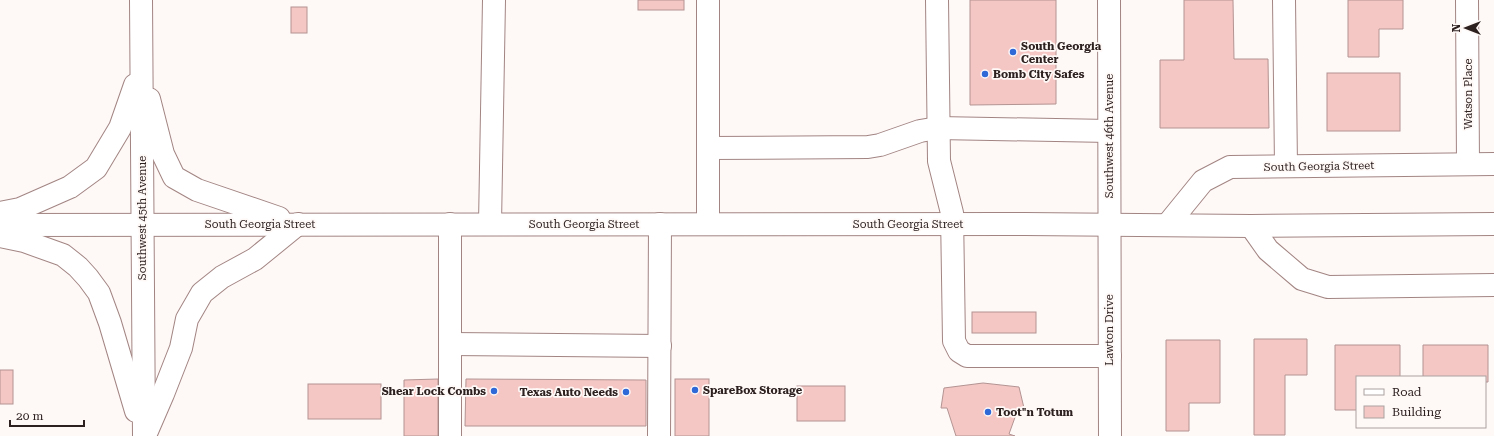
<svg xmlns="http://www.w3.org/2000/svg" width="1494" height="436" font-family="'Roboto Serif',serif">
	<style>
		.building { fill: #f4c7c4; stroke: #b39492 }
		.lines { fill: none; stroke-linecap: round; stroke-linejoin: round }
		.minor-casing { stroke: #a28583; stroke-width: 24 }
		.major-casing { stroke: #a28583; stroke-width: 24 }
		.minor { stroke: #fff; stroke-width: 22 }
		.major { stroke: #fff; stroke-width: 22 }
		.poi-dot { fill: #2e69d7; stroke: #fef8f7; stroke-width: 1.5 }
		.labels { text-anchor: middle; stroke-width: 3.5; stroke-linejoin: round; paint-order: stroke }
		.poi-label { font-size: 11px; font-weight: bold; fill: #2d2120; stroke: #fef8f7; text-anchor: start }
		.street-label { font-size: 11px; fill: #2d2120; stroke: #fef8f7 }
	</style>
	<rect width="100%" height="100%" fill="#fef8f7"/>
	<!-- building -->
	<g class="building">
		<rect x="638" y="0" width="46" height="10"/>
		<path d="M970 0H1056V104L970 105Z"/>
		<path d="M1184 0H1233L1234 59H1268L1269 128H1160V60H1184Z"/>
		<path d="M1348 0H1403V29H1379V57H1348Z"/>
		<rect x="291" y="7" width="16" height="26"/>
		<rect x="1327" y="73" width="73" height="58"/>
		<rect x="972" y="312" width="64" height="21"/>
		<path d="M1254 339H1307V375H1285V435H1254Z"/>
		<path d="M1166 340H1220V403H1189V431H1166Z"/>
		<path d="M1335 345H1400V377H1357V410H1335Z"/>
		<path d="M1423 345H1488V382H1485V377H1423Z"/>
		<rect x="0" y="370" width="13" height="34"/>
		<path d="M438 379V436H404V380Z"/>
		<path d="M466 379 646 380V426H465Z"/>
		<rect x="675" y="379" width="34" height="57"/>
		<path d="M983 383 1019 387 1024 408 1018 409 1009 434 1015 436H956L947 408H941L944 388Z"/>
		<rect x="308" y="384" width="73" height="35"/>
		<rect x="797" y="386" width="48" height="35"/>
	</g>
	<g class="lines">
		<!-- minor casing -->
		<g class="minor-casing">
			<g id="minor">
				<path d="M708 0V224"/>
				<path d="M937 0 939 161 952 213 954 341 959 351 967 356H1110"/>
				<path d="M1109 0 1110 436"/>
				<path d="M1284 0 1286 166"/>
				<path d="M1467 0 1468 164"/>
				<path d="M708 148 868 147 880 145 920 131 938 128 1109 131"/>
				<path d="M450 224V436"/>
				<path d="M490 224 494 0"/>
				<path d="M1168 224 1203 181 1230 167 1494 164"/>
				<path d="M1251 226 1268 250 1302 279 1328 287 1494 285"/>
				<path d="M450 344 660 346"/>
				<path d="M659 436 660 224"/>
			</g>
		</g>
		<!-- major casing -->
		<g class="major-casing">
			<g id="major">
				<path d="M141 0 144 436"/>
				<path d="M149 99 163 154 174 177 197 190 279 218"/>
				<path d="M0 213 20 209 70 187 96 168 120 128 135 85"/>
				<path d="M0 225 1025 224 1251 226 1494 224"/>
				<path d="M0 236 24 241 63 255 78 267 88 278 99 293 110 323 136 411"/>
				<path d="M147 431 163 394 181 348 187 319 202 293 222 277 255 259 298 224"/>
			</g>
		</g>
		<!-- minor -->
		<use href="#minor" class="minor"/>
		<!-- major -->
		<use href="#major" class="major"/>
	</g>
	<!-- markers -->
	<g class="poi-dot">
		<circle cx="1013" cy="52" r="4"/>
		<circle cx="985" cy="74" r="4"/>
		<circle cx="695" cy="390" r="4"/>
		<circle cx="494" cy="391" r="4"/>
		<circle cx="626" cy="392" r="4"/>
		<circle cx="988" cy="412" r="4"/>
	</g>
	<g class="labels">
		<!-- poi labels -->
		<g class="poi-label">
			<text x="1021" y="50">South Georgia<tspan x="1021" dy="13">Center</tspan></text>
			<text x="993" y="78">Bomb City Safes</text>
			<text x="703" y="394">SpareBox Storage</text>
			<text x="486" y="395" text-anchor="end">Shear Lock Combs</text>
			<text x="618" y="396" text-anchor="end">Texas Auto Needs</text>
			<text x="996" y="416">Toot"n Totum</text>
		</g>
		<!-- street labels -->
		<g class="street-label">
			<text transform="translate(1468 94) rotate(-90)" y="4">Watson Place</text>
			<text transform="translate(1109 136) rotate(-90)" y="4">Southwest 46th Avenue</text>
			<text transform="translate(1319 166) rotate(-1)" y="4">South Georgia Street</text>
			<text transform="translate(142 218) rotate(-90)" y="4">Southwest 45th Avenue</text>
			<text x="260" y="228">South Georgia Street</text>
			<text x="584" y="228">South Georgia Street</text>
			<text x="908" y="228">South Georgia Street</text>
			<text transform="translate(1109 330) rotate(-90)" y="4">Lawton Drive</text>
		</g>
	</g>
	<!-- legend -->
	<rect x="1356" y="376" width="130" height="52" fill="#fef8f7" stroke="#aaa2a1"/>
	<rect x="1364" y="389" width="20" height="6" fill="#ffffff" stroke="#aaa2a1"/>
	<text x="1392" y="396" font-size="12" fill="#2d2120">Road</text>
	<rect x="1364" y="406" width="20" height="12" fill="#f4c7c4" stroke="#aaa2a1"/>
	<text x="1392" y="416" font-size="12" fill="#2d2120">Building</text>
	<!-- north arrow -->
	<g transform="translate(1466 28) rotate(270)" stroke="#fef8f7" stroke-width="3" paint-order="stroke">
	<path d="M0-3L7 15L0 10L-7 15Z" fill="#2d2120"/>
	<text y="-6" font-size="11" font-weight="bold" text-anchor="middle" fill="#2d2120">N</text>
	</g>
	<!-- scale -->
	<path d="M10 420v6h74v-6" fill="none" stroke="#2d2120" stroke-width="2"/>
	<text x="16" y="420" font-size="12" fill="#2d2120" stroke="#fef8f7" stroke-width="3" paint-order="stroke">20 m</text>
</svg>
